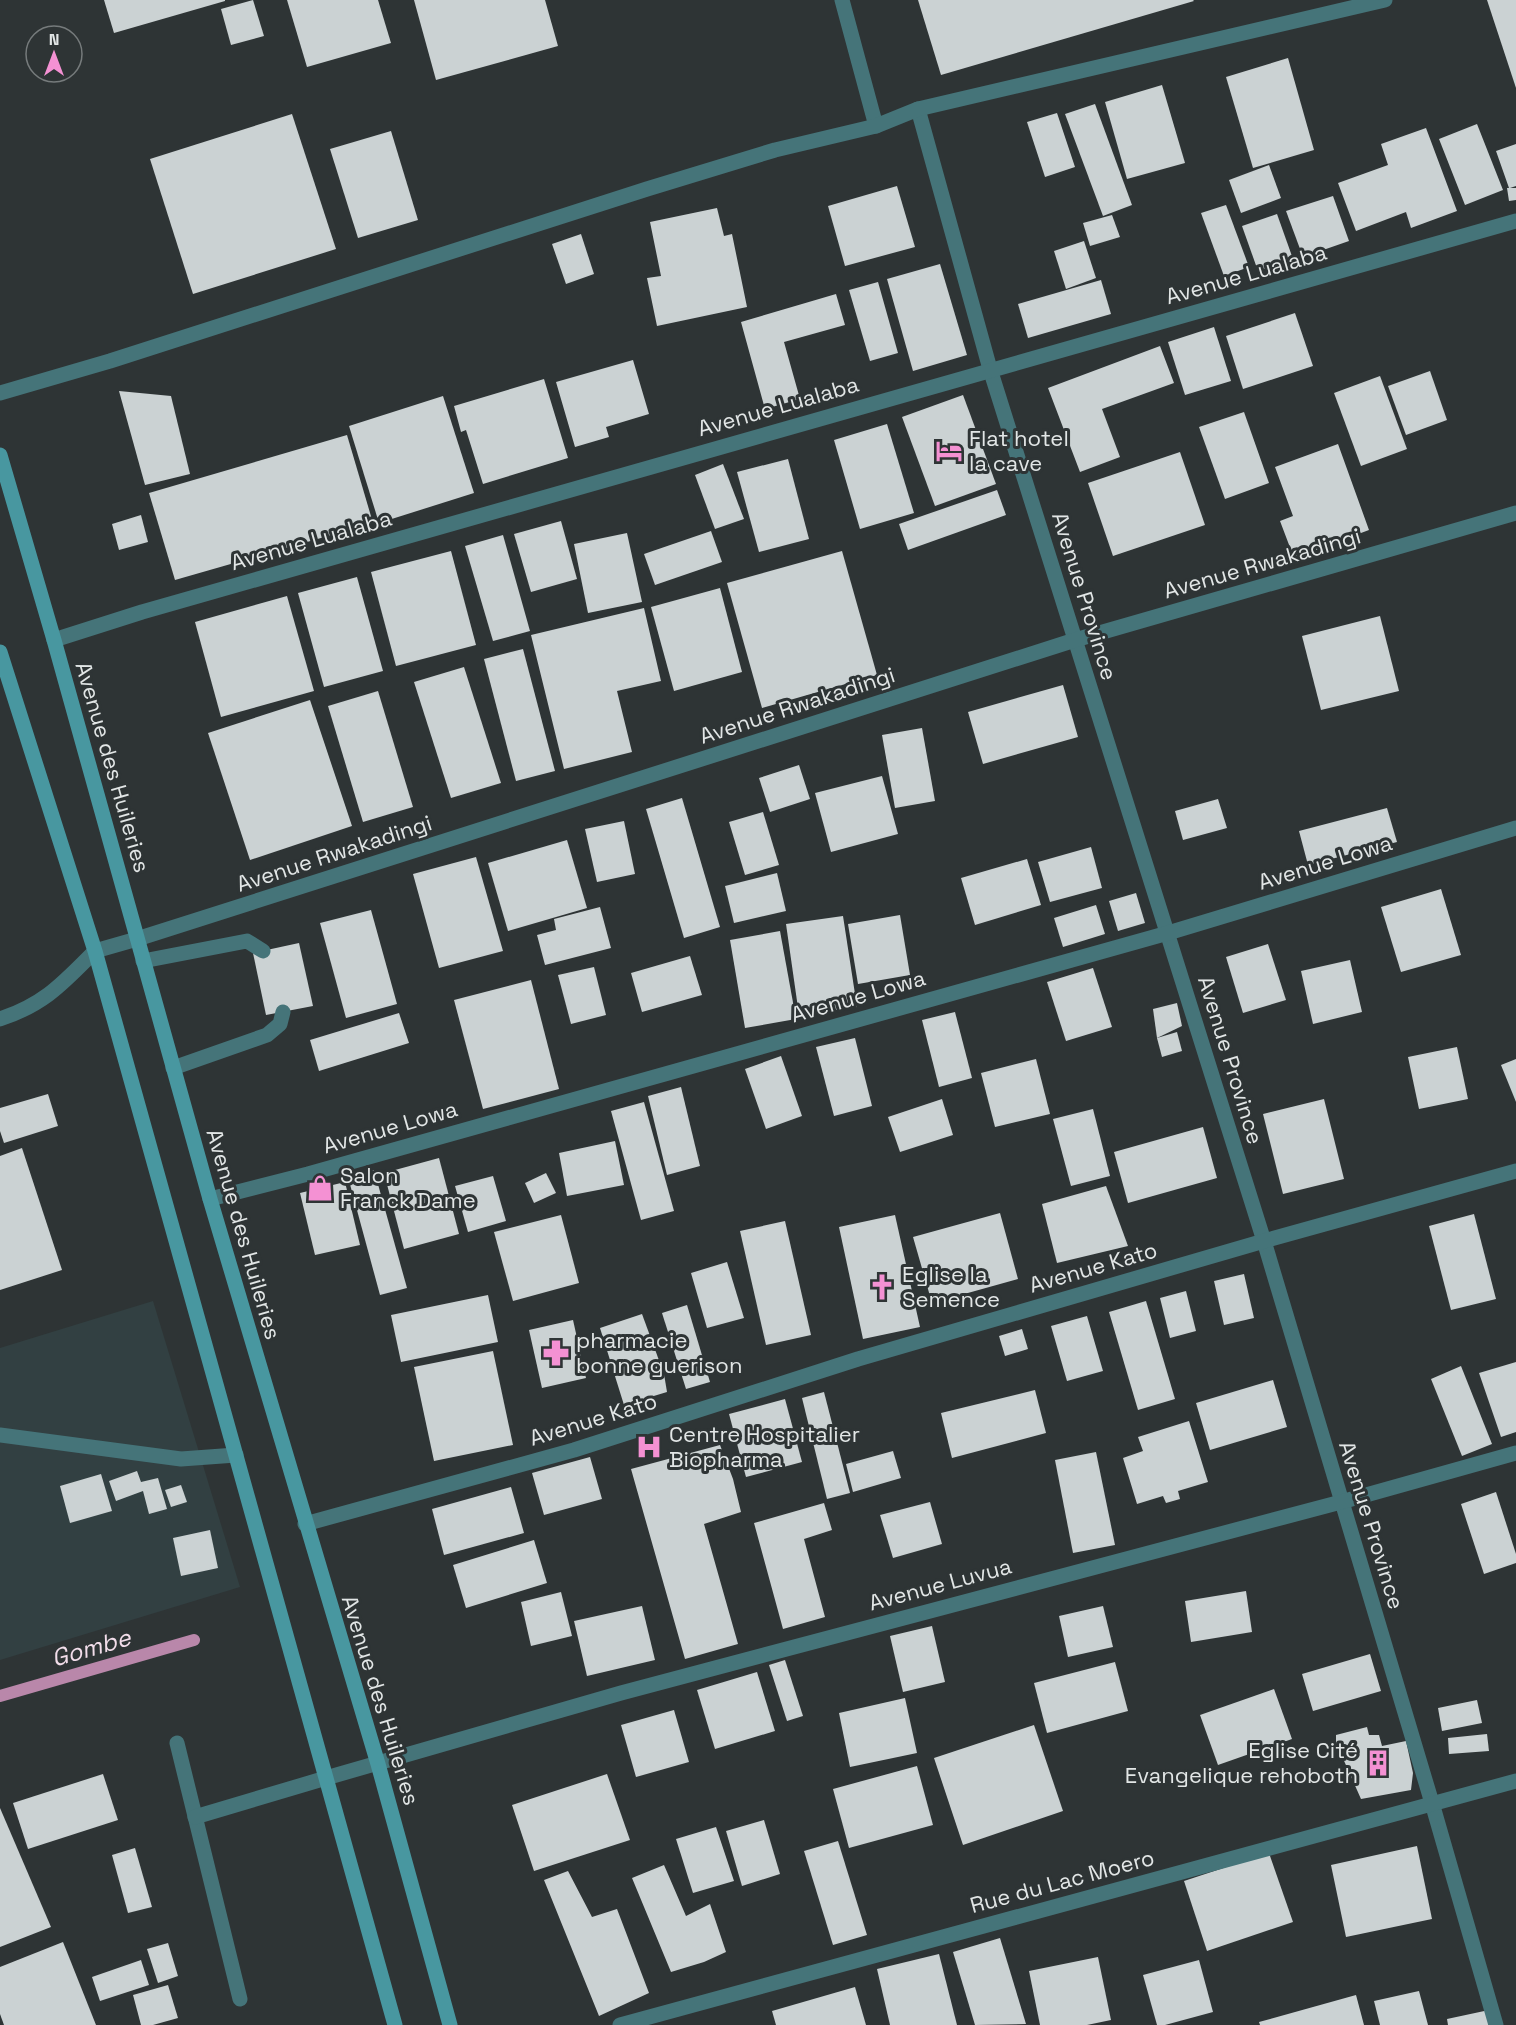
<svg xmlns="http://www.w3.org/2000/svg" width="1516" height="2025" font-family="'Space Grotesk',sans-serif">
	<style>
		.built { fill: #324042 }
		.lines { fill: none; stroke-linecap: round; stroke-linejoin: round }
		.stream { stroke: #b987aa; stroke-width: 12 }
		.building { fill: #cbd2d3 }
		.service { stroke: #457479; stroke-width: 15 }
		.minor { stroke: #457479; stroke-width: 15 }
		.tertiary { stroke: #457479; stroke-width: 15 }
		.secondary { stroke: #4897a0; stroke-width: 15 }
		.labels { text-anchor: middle; stroke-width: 6; stroke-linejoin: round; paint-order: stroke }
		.street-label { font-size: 22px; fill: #e2e6e6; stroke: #2e3435 }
		.poi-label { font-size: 22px; fill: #e2e6e6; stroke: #2e3435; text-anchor: start }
		.water-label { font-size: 24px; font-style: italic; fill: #f2ddea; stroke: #2e3435 }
	</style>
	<rect width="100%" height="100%" fill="#2e3435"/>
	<!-- built -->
	<path class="built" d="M153 1301 240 1587 0 1660V1348Z"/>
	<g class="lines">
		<!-- stream -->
		<path class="stream" d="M0 1696 194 1640"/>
	</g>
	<!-- building -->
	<g class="building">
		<path d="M104 0H225V1L114 33Z"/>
		<path d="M253 0 264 36 231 45 221 9Z"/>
		<path d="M287 0H378L391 43 307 67Z"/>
		<path d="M414 0H545L558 46 436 80Z"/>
		<path d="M918 0H1193L1194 1 941 75Z"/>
		<path d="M1487 0H1516V88Z"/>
		<path d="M1288 58 1314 150 1253 168 1226 77Z"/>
		<path d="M1162 85 1185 163 1127 179 1105 102Z"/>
		<path d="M1095 104 1132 205 1103 216 1065 114Z"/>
		<path d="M1057 113 1075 167 1045 177 1027 122Z"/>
		<path d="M292 114 336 249 193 294 150 159Z"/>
		<path d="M1477 124 1503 190 1465 205 1439 139Z"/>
		<path d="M1426 128 1457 211 1411 228 1406 212 1356 231 1338 183 1388 165 1381 144Z"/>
		<path d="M391 131 418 220 358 238 330 149Z"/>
		<path d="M1516 144V186L1510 188H1516V200L1509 201 1507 188H1509L1496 151Z"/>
		<path d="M1269 165 1281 198 1241 213 1229 180Z"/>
		<path d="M897 186 915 247 845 266 828 206Z"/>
		<path d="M1333 196 1349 241 1303 257 1286 211Z"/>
		<path d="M1226 205 1249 267 1224 276 1201 213Z"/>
		<path d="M717 208 724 236 732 234 747 307 657 326 647 278 661 276 650 222Z"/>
		<path d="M1277 214 1293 259 1258 271 1242 226Z"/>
		<path d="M1112 215 1120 237 1090 246 1083 223Z"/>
		<path d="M581 234 594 274 566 284 552 244Z"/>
		<path d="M1084 241 1096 278 1066 289 1054 251Z"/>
		<path d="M940 264 967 355 913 371 887 279Z"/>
		<path d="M1101 280 1111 314 1028 338 1018 304Z"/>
		<path d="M878 282 898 353 870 361 849 290Z"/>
		<path d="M836 294 845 325 784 342 800 399 765 409 741 322Z"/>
		<path d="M1295 313 1313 366 1243 389 1226 336Z"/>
		<path d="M1214 327 1231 381 1185 395 1168 342Z"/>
		<path d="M1160 346 1174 383 1102 409 1120 457 1080 472 1048 388Z"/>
		<path d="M633 360 649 414 606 427 609 437 575 447 556 382Z"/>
		<path d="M1430 371 1447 420 1406 435 1388 386Z"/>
		<path d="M1380 376 1407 449 1361 466 1334 393Z"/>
		<path d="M544 379 568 458 483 484 466 430 461 432 454 406Z"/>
		<path d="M119 391 171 396 190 474 145 485Z"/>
		<path d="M963 395 996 484 935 506 902 417Z"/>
		<path d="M443 396 474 493 379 523 349 426Z"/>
		<path d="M1244 412 1269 483 1225 499 1199 427Z"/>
		<path d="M887 424 914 513 860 529 834 440Z"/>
		<path d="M347 435 373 523 175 580 149 493Z"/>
		<path d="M1338 444 1369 530 1294 558 1280 521 1293 516 1275 467Z"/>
		<path d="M1180 452 1205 525 1113 556 1088 483Z"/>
		<path d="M788 459 809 539 759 552 737 472Z"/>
		<path d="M723 464 744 519 715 529 695 475Z"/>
		<path d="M997 490 1006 515 908 550 899 524Z"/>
		<path d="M141 515 148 542 119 550 112 524Z"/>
		<path d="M561 521 577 579 531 592 514 534Z"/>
		<path d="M711 531 722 562 655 585 644 554Z"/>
		<path d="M627 533 642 602 588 613 574 544Z"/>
		<path d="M503 535 530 631 493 641 465 546Z"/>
		<path d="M451 551 476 645 396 666 371 572Z"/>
		<path d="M842 551 877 675 762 708 727 583Z"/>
		<path d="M357 577 383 671 324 687 298 593Z"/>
		<path d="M720 588 742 672 674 691 651 607Z"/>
		<path d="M287 596 314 691 221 717 195 622Z"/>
		<path d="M644 608 661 681 617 691 632 752 564 769 531 635Z"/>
		<path d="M1380 616 1399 691 1321 710 1302 636Z"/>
		<path d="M523 649 555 771 516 781 484 659Z"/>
		<path d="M464 667 501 783 451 798 414 682Z"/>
		<path d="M1063 685 1078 737 983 764 968 712Z"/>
		<path d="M378 691 413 807 363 822 328 706Z"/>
		<path d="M310 700 352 826 250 860 208 733Z"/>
		<path d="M922 728 935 801 895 808 882 735Z"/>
		<path d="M799 765 810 799 770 812 759 778Z"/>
		<path d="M882 776 898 834 831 852 815 793Z"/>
		<path d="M682 798 720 927 684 938 646 809Z"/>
		<path d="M1218 799 1227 828 1183 840 1175 811Z"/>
		<path d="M1387 808 1397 842 1308 865 1299 831Z"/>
		<path d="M763 812 779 865 745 875 729 822Z"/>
		<path d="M624 821 635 874 597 882 585 829Z"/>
		<path d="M567 840 587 908 508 931 488 863Z"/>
		<path d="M1091 847 1102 888 1050 902 1038 862Z"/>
		<path d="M476 857 503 951 439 968 413 874Z"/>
		<path d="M1027 859 1041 905 975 925 961 878Z"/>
		<path d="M777 873 786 911 734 923 725 886Z"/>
		<path d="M1441 889 1461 955 1401 972 1381 907Z"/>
		<path d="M1136 893 1145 923 1118 931 1109 901Z"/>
		<path d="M1096 905 1105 934 1063 947 1054 918Z"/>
		<path d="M600 907 611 948 545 965 537 935 556 930 554 919Z"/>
		<path d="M371 910 397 1004 346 1018 320 923Z"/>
		<path d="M900 915 910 975 858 984 848 924Z"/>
		<path d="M843 916 857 1007 799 1015 786 924Z"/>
		<path d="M780 931 796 1019 745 1028 730 940Z"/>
		<path d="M299 943 313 1006 266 1015 253 953Z"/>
		<path d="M1268 944 1286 1000 1243 1013 1226 957Z"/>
		<path d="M690 956 702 995 642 1012 631 973Z"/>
		<path d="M1350 960 1362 1012 1313 1024 1301 971Z"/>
		<path d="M594 967 606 1015 571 1024 558 975Z"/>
		<path d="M1093 968 1112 1027 1066 1041 1047 982Z"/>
		<path d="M531 980 559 1089 483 1109 454 1000Z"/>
		<path d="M1177 1003 1182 1026 1157 1038 1153 1009Z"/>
		<path d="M955 1012 972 1078 939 1087 922 1020Z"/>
		<path d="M399 1013 409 1043 319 1071 310 1040Z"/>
		<path d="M1177 1032 1182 1051 1162 1057 1157 1038Z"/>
		<path d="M855 1038 872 1106 834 1116 816 1047Z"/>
		<path d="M1457 1047 1468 1099 1419 1109 1408 1057Z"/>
		<path d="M781 1056 802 1116 766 1129 745 1069Z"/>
		<path d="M1036 1059 1050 1114 995 1127 981 1073Z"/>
		<path d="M1516 1059V1102L1501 1065Z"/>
		<path d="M681 1087 700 1166 667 1175 648 1096Z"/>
		<path d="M48 1094 58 1126 4 1143 0 1131V1108Z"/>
		<path d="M942 1099 953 1135 900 1152 888 1117Z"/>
		<path d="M1324 1099 1344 1179 1283 1194 1263 1114Z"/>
		<path d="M644 1102 674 1211 641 1220 611 1111Z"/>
		<path d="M1093 1109 1110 1176 1071 1186 1053 1119Z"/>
		<path d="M1203 1127 1217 1178 1128 1203 1114 1152Z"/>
		<path d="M615 1141 624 1185 567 1196 559 1153Z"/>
		<path d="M22 1148 62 1270 0 1290V1156Z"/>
		<path d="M439 1158 459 1234 404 1249 384 1173Z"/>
		<path d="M374 1170 407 1288 380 1295 348 1177Z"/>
		<path d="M546 1173 556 1193 534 1203 525 1183Z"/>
		<path d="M493 1176 506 1221 468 1232 455 1186Z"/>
		<path d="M345 1182 360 1245 315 1255 300 1193Z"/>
		<path d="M1106 1186 1128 1246 1057 1263 1042 1204Z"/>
		<path d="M1000 1213 1018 1279 932 1303 913 1237Z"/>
		<path d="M1474 1214 1496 1299 1451 1310 1429 1226Z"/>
		<path d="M561 1215 579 1283 513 1301 494 1232Z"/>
		<path d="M895 1215 920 1327 863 1339 839 1227Z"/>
		<path d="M785 1221 811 1335 766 1345 740 1231Z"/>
		<path d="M727 1262 744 1318 707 1328 691 1273Z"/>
		<path d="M1244 1274 1254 1318 1224 1325 1214 1281Z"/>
		<path d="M1186 1291 1196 1331 1170 1338 1160 1298Z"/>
		<path d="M488 1295 498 1342 401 1362 391 1315Z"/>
		<path d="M1146 1301 1175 1399 1138 1410 1109 1312Z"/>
		<path d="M687 1305 710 1382 686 1389 662 1313Z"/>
		<path d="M642 1314 664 1374 667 1392 624 1405 600 1328Z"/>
		<path d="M1087 1316 1103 1371 1067 1381 1051 1326Z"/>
		<path d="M573 1320 586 1378 542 1388 529 1330Z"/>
		<path d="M1022 1329 1028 1349 1005 1356 999 1336Z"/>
		<path d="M493 1351 513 1445 434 1461 414 1367Z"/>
		<path d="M1516 1362V1432L1501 1437 1479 1373Z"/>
		<path d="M1461 1366 1492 1444 1462 1456 1431 1379Z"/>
		<path d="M1273 1380 1287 1427 1210 1450 1196 1403Z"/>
		<path d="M1035 1390 1046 1433 952 1458 941 1413Z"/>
		<path d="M824 1392 850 1493 827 1499 802 1398Z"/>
		<path d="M785 1399 802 1462 746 1477 729 1414Z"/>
		<path d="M1189 1421 1208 1482 1178 1491 1180 1499 1166 1503 1163 1496 1137 1504 1123 1458 1143 1451 1138 1437Z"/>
		<path d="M720 1445 733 1479 741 1512 704 1524 738 1644 685 1659 631 1469Z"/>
		<path d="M893 1451 901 1478 853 1492 846 1464Z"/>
		<path d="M1096 1452 1115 1545 1073 1553 1055 1460Z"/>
		<path d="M590 1457 602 1499 544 1515 532 1473Z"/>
		<path d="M137 1471 141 1482 158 1478 167 1509 149 1514 143 1491 116 1501 109 1481Z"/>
		<path d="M101 1474 112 1511 70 1523 60 1486Z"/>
		<path d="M181 1485 187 1502 171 1507 165 1490Z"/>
		<path d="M511 1487 524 1533 444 1555 432 1509Z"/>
		<path d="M1496 1492 1516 1554V1563L1484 1574 1461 1504Z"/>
		<path d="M930 1502 942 1544 893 1558 880 1515Z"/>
		<path d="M824 1503 832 1530 804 1539 825 1617 783 1629 754 1523Z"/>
		<path d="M210 1530 218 1568 181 1576 173 1538Z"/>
		<path d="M534 1540 547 1583 466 1608 453 1565Z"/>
		<path d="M1246 1591 1252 1632 1191 1642 1185 1601Z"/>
		<path d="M561 1592 572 1636 531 1646 521 1602Z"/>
		<path d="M642 1606 655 1660 587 1676 574 1621Z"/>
		<path d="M1103 1606 1113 1647 1068 1657 1059 1616Z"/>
		<path d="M932 1626 945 1682 903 1692 890 1636Z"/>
		<path d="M1370 1654 1381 1691 1313 1711 1302 1674Z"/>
		<path d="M785 1660 803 1716 787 1721 769 1665Z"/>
		<path d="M1115 1662 1128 1711 1047 1733 1034 1683Z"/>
		<path d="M757 1672 775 1731 715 1749 697 1690Z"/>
		<path d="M1274 1689 1292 1739 1218 1765 1200 1715Z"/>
		<path d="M905 1698 917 1753 850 1767 839 1713Z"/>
		<path d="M1477 1700 1482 1723 1442 1731 1438 1708Z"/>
		<path d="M674 1710 689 1762 636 1777 621 1725Z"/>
		<path d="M1034 1725 1063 1811 963 1845 934 1758Z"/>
		<path d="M1367 1727 1369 1735H1379L1382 1746 1406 1741 1413 1773 1411 1790 1361 1799 1341 1754 1336 1749V1735Z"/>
		<path d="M1487 1734 1489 1751 1449 1754 1448 1738Z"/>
		<path d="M917 1766 933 1825 849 1848 833 1789Z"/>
		<path d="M103 1774 118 1820 28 1849 13 1803Z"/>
		<path d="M607 1774 630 1840 534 1871 512 1805Z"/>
		<path d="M0 1808 51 1927 0 1947Z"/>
		<path d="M764 1820 780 1874 742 1886 726 1831Z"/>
		<path d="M716 1827 734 1881 693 1893 676 1839Z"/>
		<path d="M838 1841 867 1935 833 1945 804 1851Z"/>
		<path d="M1417 1846 1432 1919 1346 1937 1331 1865Z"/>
		<path d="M135 1848 152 1907 128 1913 112 1855Z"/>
		<path d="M1269 1853 1293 1922 1207 1951 1184 1881Z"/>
		<path d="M664 1865 686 1916 710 1904 726 1952 704 1962 671 1972 632 1878Z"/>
		<path d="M568 1871 592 1917 617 1909 649 1993 599 2016 544 1880Z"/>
		<path d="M1000 1938 1026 2024 975 2025 953 1952Z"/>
		<path d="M63 1942 96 2025H4L0 2014V1967Z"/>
		<path d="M168 1943 178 1976 158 1983 147 1949Z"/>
		<path d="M939 1954 957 2025H890L877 1969Z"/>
		<path d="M1098 1957 1111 2020 1087 2025H1040L1029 1971Z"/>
		<path d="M141 1960 149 1985 100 2001 92 1977Z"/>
		<path d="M1199 1960 1213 2012 1165 2025H1157L1143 1975Z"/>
		<path d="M168 1985 178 2018 153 2025H141L133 1995Z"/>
		<path d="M855 1987 866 2025H776L772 2011Z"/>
		<path d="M1419 1991 1428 2025H1380L1374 2001Z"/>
		<path d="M1356 1995 1364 2025H1260L1259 2022Z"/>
		<path d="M1489 2010 1492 2025H1448L1447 2019Z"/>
	</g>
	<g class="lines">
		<!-- service -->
		<g class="service">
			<path d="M143 961 247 941 263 951"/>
			<path d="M0 1019C45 1004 63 983 95 951"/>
			<path d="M173 1068 267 1035 280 1024 283 1012"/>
			<path d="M0 1435 181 1459 236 1455"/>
			<path d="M177 1743 240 1999"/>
			<path d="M195 1817 326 1778"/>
		</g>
		<!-- minor -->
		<g class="minor">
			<path d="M842 0 876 126"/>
			<path d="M918 109 990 369 1264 1241 1432 1803 1496 2025"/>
			<path d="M54 640 142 612 1516 221"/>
			<path d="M210 1199 308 1174 1168 933 1516 828"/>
			<path d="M305 1524 574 1450 858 1359 1264 1241 1516 1171"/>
			<path d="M326 1778 621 1693 1341 1502 1516 1453"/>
			<path d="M620 2025 1516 1781"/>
		</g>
		<!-- tertiary -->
		<g class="tertiary">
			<path d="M0 393 110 361 647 189 775 150 876 126 918 109 1385 0"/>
			<path d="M95 951 137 939 1075 640 1516 513"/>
		</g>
		<!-- secondary -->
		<g class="secondary">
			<path d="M0 455 54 640 210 1199 378 1764 450 2025"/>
			<path d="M0 652 95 951 395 2025"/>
		</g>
	</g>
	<!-- icons -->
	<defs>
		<g id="hotel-bare" transform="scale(2.07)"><path d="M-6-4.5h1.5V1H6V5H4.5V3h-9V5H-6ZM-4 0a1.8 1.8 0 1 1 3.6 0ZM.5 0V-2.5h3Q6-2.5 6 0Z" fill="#f491d3" stroke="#2e3435" stroke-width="2.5" paint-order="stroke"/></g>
		<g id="shop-bare" transform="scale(2.07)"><path d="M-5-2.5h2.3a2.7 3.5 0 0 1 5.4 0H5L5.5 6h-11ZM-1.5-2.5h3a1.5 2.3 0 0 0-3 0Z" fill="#f491d3" stroke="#2e3435" stroke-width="2.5" paint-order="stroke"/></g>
		<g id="church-bare" transform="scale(2.07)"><path d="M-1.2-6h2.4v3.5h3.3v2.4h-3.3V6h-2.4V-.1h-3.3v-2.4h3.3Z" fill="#f491d3" stroke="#2e3435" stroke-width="2.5" paint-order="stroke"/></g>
		<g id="pharmacy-bare" transform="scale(2.07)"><path d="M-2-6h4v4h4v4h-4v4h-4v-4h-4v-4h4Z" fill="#f491d3" stroke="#2e3435" stroke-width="2.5" paint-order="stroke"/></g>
		<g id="hospital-bare" transform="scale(2.07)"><path d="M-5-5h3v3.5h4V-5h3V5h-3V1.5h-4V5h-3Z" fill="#f491d3" stroke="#2e3435" stroke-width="2.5" paint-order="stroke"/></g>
		<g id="building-bare" transform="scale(2.07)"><path d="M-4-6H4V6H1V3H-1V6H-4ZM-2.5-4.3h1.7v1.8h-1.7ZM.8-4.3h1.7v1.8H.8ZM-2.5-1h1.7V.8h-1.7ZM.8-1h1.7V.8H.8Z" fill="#f491d3" stroke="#2e3435" stroke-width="2.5" paint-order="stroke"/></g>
	</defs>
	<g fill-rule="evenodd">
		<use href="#hotel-bare" x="949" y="451"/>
		<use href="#shop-bare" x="320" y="1188"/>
		<use href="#church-bare" x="882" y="1287"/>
		<use href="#pharmacy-bare" x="556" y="1353"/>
		<use href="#hospital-bare" x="649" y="1447"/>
		<use href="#building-bare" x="1378" y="1763"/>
	</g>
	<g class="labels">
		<!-- street labels -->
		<g class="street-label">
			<text transform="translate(1246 274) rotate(-16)" y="8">Avenue Lualaba</text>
			<text transform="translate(778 406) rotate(-16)" y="8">Avenue Lualaba</text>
			<text transform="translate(311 540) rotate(-16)" y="8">Avenue Lualaba</text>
			<text transform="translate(1262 563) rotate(-16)" y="8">Avenue Rwakadingi</text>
			<text transform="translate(1085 596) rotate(73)" y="8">Avenue Province</text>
			<text transform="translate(797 705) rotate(-18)" y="8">Avenue Rwakadingi</text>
			<text transform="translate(113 767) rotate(74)" y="8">Avenue des Huileries</text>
			<text transform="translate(334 853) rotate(-18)" y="8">Avenue Rwakadingi</text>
			<text transform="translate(1325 862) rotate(-17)" y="8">Avenue Lowa</text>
			<text transform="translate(858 996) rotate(-16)" y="8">Avenue Lowa</text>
			<text transform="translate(1231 1060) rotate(73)" y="8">Avenue Province</text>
			<text transform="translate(390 1127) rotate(-16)" y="8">Avenue Lowa</text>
			<text transform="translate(244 1234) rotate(74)" y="8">Avenue des Huileries</text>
			<text transform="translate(1093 1267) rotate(-16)" y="8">Avenue Kato</text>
			<text transform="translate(593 1419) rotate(-17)" y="8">Avenue Kato</text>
			<text transform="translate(1372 1525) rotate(73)" y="8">Avenue Province</text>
			<text transform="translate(940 1584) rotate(-15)" y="8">Avenue Luvua</text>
			<text transform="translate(381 1700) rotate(73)" y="8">Avenue des Huileries</text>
			<text transform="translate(1062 1881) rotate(-15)" y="8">Rue du Lac Moero</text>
		</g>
		<!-- poi labels -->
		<g class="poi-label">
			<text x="969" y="446">Flat hotel<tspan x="969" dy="25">la cave</tspan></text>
			<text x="340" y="1183">Salon<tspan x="340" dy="25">Franck Dame</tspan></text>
			<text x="902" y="1282">Eglise la<tspan x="902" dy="25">Semence</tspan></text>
			<text x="576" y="1348">pharmacie<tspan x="576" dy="25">bonne guerison</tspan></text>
			<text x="669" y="1442">Centre Hospitalier<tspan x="669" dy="25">Biopharma</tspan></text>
			<text x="1358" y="1758" text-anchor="end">Eglise Cité<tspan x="1358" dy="25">Evangelique rehoboth</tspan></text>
		</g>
		<!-- water labels -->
		<g class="water-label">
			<text transform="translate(91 1648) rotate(-16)" y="8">Gombe</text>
		</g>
	</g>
	<!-- north arrow -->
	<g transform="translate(54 54)"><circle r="28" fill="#2e3435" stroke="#767b7c" stroke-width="1.5"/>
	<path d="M0-4.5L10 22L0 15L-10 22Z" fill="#f491d3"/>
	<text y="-9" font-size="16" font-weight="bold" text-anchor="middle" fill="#e2e6e6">N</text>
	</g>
</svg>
